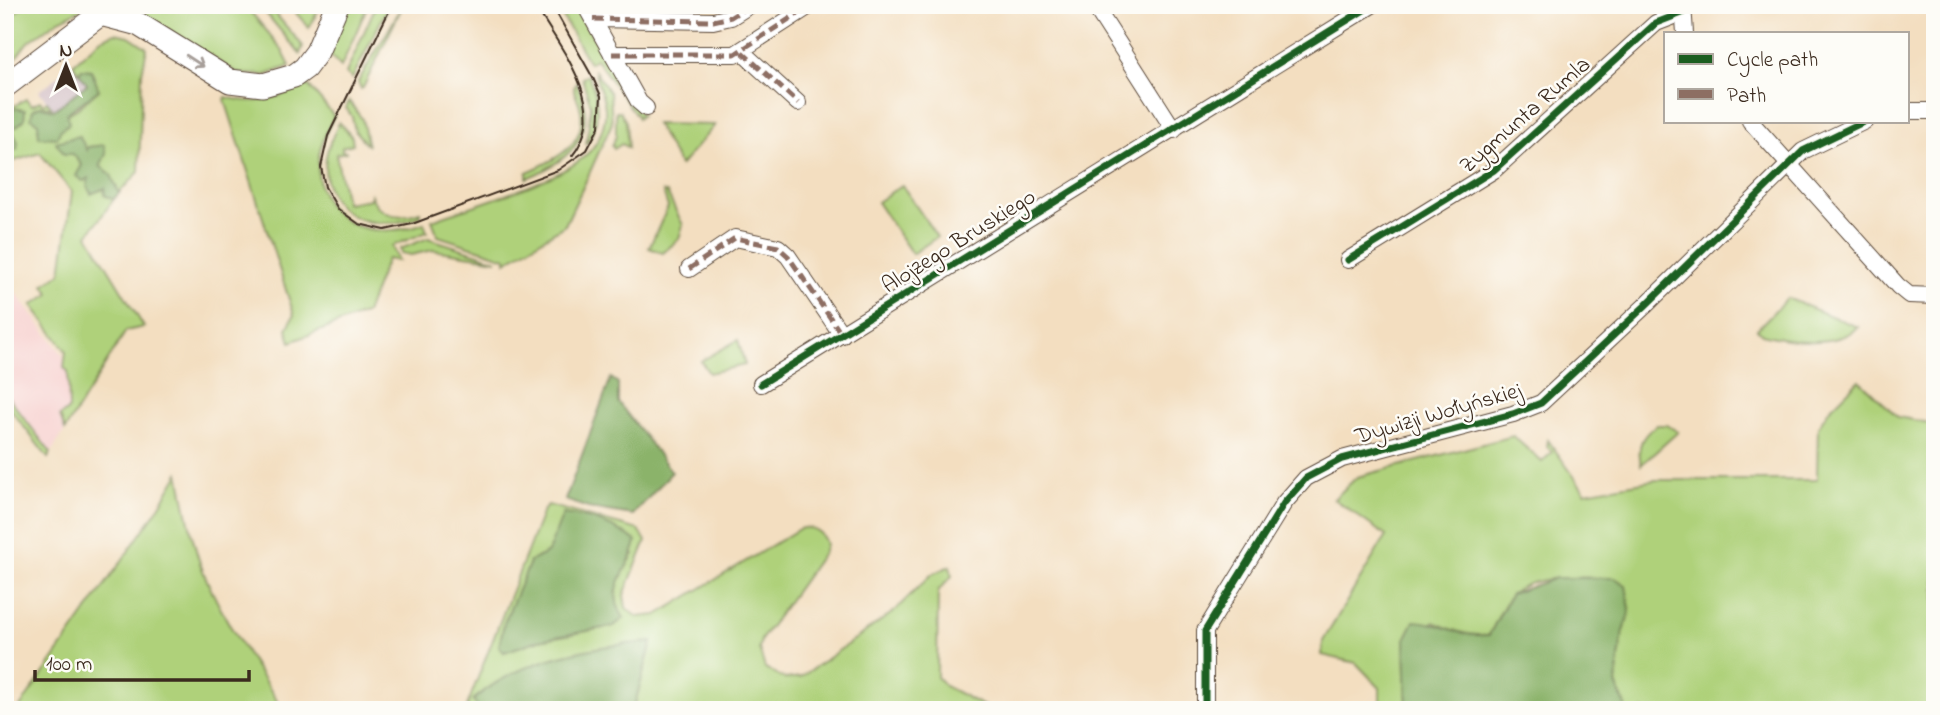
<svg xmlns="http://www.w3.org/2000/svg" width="1940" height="715" font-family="'Indie Flower',sans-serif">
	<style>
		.built { fill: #f7d0cf }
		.industrial { fill: #d2bec5 }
		.green { fill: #afd17a; stroke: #757e4c; stroke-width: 2; fill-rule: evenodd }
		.forest { fill: #8bb36a; stroke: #636e44; stroke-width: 2 }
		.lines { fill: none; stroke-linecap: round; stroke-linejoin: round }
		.minor-casing { stroke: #574536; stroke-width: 18 }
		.secondary-casing { stroke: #574536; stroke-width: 25 }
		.minor { stroke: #fff; stroke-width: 16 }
		.secondary { stroke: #fff; stroke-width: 23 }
		.tram { stroke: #3b2a1e; stroke-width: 2 }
		.quiet { stroke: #8d6e63; stroke-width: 5; stroke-dasharray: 10 5; stroke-linecap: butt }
		.cycleway-casing { stroke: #fdfcf7; stroke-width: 11 }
		.cycleway { stroke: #1b5e20; stroke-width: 7 }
		.oneway { stroke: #a79f9a }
		.labels { text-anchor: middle; stroke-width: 5; stroke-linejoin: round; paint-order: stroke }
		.street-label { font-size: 23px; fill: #3b2a1e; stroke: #fdfcf7 }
	</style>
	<rect width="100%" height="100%" fill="#fdfcf7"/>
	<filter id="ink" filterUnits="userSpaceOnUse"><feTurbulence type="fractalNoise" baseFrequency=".0143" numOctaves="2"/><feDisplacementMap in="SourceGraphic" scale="14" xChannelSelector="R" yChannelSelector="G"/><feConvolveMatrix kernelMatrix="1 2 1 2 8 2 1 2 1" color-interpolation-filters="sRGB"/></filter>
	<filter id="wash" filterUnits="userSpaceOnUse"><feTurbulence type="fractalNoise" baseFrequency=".00686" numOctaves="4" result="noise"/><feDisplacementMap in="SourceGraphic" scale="28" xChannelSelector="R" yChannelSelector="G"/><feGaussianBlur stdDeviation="1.57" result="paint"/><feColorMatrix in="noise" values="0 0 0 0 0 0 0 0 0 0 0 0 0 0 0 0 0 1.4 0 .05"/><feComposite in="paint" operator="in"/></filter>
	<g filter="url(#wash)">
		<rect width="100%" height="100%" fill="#f3dec0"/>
		<!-- built -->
		<path class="built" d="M5 262 15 275 7 281 63 355 64 368 68 371 69 409 60 416 65 430 51 453 5 393Z"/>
		<!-- industrial -->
		<path class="industrial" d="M73 65 87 83 54 110 39 91Z"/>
		<!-- green -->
		<g class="green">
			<path d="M25 5H90L59 20 27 43 5 73V21Z"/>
			<path d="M137 5H245L281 48 290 66 266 75 239 74 142 15Z"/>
			<path d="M259 5H268L303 46 300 54Z"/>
			<path d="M289 5H321L309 28Z"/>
			<path d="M346 5H368L341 67 326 51Z"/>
			<path d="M376 5H389L352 79 346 73Z"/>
			<path d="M403 5 363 88 361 89 358 82Z"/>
			<path d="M556 5H574L641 115 638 118 596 59 589 63Z"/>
			<path d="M115 33 129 36 147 48 142 73 139 172 119 193 111 176 100 166 104 146 88 147 87 151 82 145 73 153 98 191 106 188 105 195 114 199 88 235 144 327 126 331 65 430 60 416 69 409 68 371 64 368 66 351 32 305 50 294 44 285 61 273 72 192 40 153 5 164V111L26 99 32 105 40 101 43 104 47 101 52 107 40 106 38 129 77 109 99 90 82 69 79 73 73 64 101 39Z"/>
			<path d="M595 71 610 93 612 123 584 185 565 225 506 262V258L438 236 432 220C470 206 560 181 586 155 597 145 603 131 605 117 607 99 596 85 595 71Z"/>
			<path d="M588 75C600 98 601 123 586 145L591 106 582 78Z"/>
			<path d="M576 82C601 133 571 160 527 178V172C558 159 591 142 579 103 576 95 571 90 576 82Z"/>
			<path d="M308 85 334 116C327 131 319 146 318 163 315 226 375 242 424 223L427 232 392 246 398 261 387 259 366 313 291 342 287 329 294 315 225 100 226 97C263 107 275 97 308 85Z"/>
			<path d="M349 101 362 119 368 146 355 131 352 117 346 108Z"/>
			<path d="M616 111H620L626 122 628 148 622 144 614 149 612 146 616 136Z"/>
			<path d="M339 122 352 137 353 144 342 147V151L347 152 336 154 346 203 370 199 371 195C379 217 400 219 420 212L421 216C377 234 317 219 326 157 328 143 334 135 339 122Z"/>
			<path d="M656 124 715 125 680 166Z"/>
			<path d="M902 185 937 237 912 254 877 202Z"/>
			<path d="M663 192 667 193 683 225 679 239 663 253 649 248 668 207Z"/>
			<path d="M428 238 497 260 433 250 411 255 401 253 400 249Z"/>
			<path d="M1787 298 1858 327C1835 348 1790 341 1762 334L1757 329Z"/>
			<path d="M738 340 745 365 709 373 701 361Z"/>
			<path d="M1859 380 1898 417 1935 424V710H1627L1616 684 1621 642 1630 610 1615 578C1588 578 1528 572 1510 597 1501 608 1496 623 1489 635L1469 637 1434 622 1405 639 1407 710H1380V688L1356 663 1322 655 1323 641 1386 536 1334 499 1357 477 1513 436 1542 462 1552 452 1547 447 1548 440 1585 492 1655 480H1817L1818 427 1829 410Z"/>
			<path d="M5 393 51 453 48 458 5 402Z"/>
			<path d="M1657 425H1667L1678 432 1641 465C1637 445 1641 436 1657 425Z"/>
			<path d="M179 473C185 503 190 533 200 563 219 615 254 663 283 710H18L157 510Z"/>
			<path d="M548 505 639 530 646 541 624 595 626 608 638 617 657 615 799 529C812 525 822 531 826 544L823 553 761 640 759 649 765 668 785 679 801 677 892 613 932 574 950 566 952 576 938 591 937 677 945 686 991 710H633L652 643 473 700 480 710H469L467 706 543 511ZM548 552 634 554 618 580 613 626 539 640 504 652 530 562Z"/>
		</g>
		<!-- forest -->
		<g class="forest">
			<path d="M82 69 91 70 99 90 67 113 69 124 61 129 57 138 39 137 38 123 31 118 33 109 40 106 54 110 87 84 79 73Z"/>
			<path d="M14 108 25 110 24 120 12 130 18 142 17 149 5 153V125Z"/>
			<path d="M79 136 87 150 88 147 104 145 106 154 100 166 111 175 119 193 114 199 104 195 105 188 91 194 87 186 89 178 83 181 76 176 82 165 73 154H64L56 142Z"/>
			<path d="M611 378 618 383V402L672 472 633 515 588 508 565 500Z"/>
			<path d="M563 514C589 517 615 525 636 541 631 571 603 587 624 618L614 626 539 640 504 652 499 646 504 623 530 562 548 552Z"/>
			<path d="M1556 578H1615L1626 585 1630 610 1621 642 1616 684 1627 710H1407L1405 639 1414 621C1442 622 1460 638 1489 635L1511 594Z"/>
			<path d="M652 642 633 710H480L473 700C519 659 592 645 652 642Z"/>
		</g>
	</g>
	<g filter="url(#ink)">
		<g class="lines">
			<!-- minor casing -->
			<g class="minor-casing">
				<g id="minor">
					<path d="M585 5 639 102 646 108"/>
					<path d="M1094 5 1174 130"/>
					<path d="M1683 5 1685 33"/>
					<path d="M593 19 713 21 731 17 750 5"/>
					<path d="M742 52 798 103"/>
					<path d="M612 54H735L811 5"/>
					<path d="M1907 111H1935"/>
					<path d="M1750 121 1898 286 1909 295 1935 296"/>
					<path d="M1348 260 1494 170 1656 23 1682 13"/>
					<path d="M689 269 735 238 778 247 788 256 842 335"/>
					<path d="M761 384 1372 5"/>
					<path d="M1205 710V631L1284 503 1306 478 1342 459 1513 414 1541 403 1645 306 1803 151 1865 121"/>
				</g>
			</g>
			<!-- secondary casing -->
			<g class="secondary-casing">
				<g id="secondary">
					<path d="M100 14 138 24 230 81 263 85 294 76 305 68 317 52 337 5"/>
					<path d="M5 86 111 6"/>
				</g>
			</g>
			<!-- minor -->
			<use href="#minor" class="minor"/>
			<!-- secondary -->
			<use href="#secondary" class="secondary"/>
			<!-- tram -->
			<g class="tram">
				<path d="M392 5 328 136 321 167 325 187 338 209 359 224 385 230 412 224 558 170 587 150 599 127 601 96 593 78 552 5"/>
				<path d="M535 5C560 49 612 107 572 156"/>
			</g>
			<!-- quiet -->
			<g class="quiet">
				<path d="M593 19 713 21 731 17 750 5"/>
				<path d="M742 52 798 103"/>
				<path d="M612 54H735L811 5"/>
				<path d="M689 269 735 238 778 247 788 256 842 335"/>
			</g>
			<!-- cycleway casing -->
			<g class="cycleway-casing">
				<g id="cycleway">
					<path d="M1348 260 1494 170 1656 23 1682 13"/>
					<path d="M761 384 1372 5"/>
					<path d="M1205 710V631L1284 503 1306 478 1342 459 1513 414 1541 403 1645 306 1803 151 1865 121"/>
				</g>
			</g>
			<!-- cycleway -->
			<use href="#cycleway" class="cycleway"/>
		</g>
		<!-- one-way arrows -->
		<defs><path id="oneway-shaft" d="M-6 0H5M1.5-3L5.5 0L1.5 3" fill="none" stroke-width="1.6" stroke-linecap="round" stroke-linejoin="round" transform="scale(1.75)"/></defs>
		<use class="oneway" href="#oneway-shaft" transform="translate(195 61) rotate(33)"/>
	</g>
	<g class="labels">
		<!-- street labels -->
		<g class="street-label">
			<text transform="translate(1524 114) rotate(-41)" y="8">Zygmunta Rumla</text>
			<text transform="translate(958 240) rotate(-32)" y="8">Alojzego Bruskiego</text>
			<text transform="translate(1438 412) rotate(-16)" y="8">Dywizji Wołyńskiej</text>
		</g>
	</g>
	<!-- margin -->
	<rect width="1940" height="715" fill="none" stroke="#fdfcf7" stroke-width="28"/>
	<!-- legend -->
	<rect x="1664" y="32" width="245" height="91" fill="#fdfcf7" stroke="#afa8a0" stroke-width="2"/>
	<rect x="1678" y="54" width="35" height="10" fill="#1b5e20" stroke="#afa8a0" stroke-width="2"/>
	<text x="1727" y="66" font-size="21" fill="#3b2a1e">Cycle path</text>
	<rect x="1678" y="89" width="35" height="10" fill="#8d6e63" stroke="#afa8a0" stroke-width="2"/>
	<text x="1727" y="102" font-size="21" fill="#3b2a1e">Path</text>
	<!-- north arrow -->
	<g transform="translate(66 66)" stroke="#fdfcf7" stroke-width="5" paint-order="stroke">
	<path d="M0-5L12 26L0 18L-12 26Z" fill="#3b2a1e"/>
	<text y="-10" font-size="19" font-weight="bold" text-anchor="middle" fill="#3b2a1e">N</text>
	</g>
	<!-- scale -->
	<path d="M35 670v10h214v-10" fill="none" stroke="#3b2a1e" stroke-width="3.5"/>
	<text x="46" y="670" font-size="21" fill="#3b2a1e" stroke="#fdfcf7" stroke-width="5" paint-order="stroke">100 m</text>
</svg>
